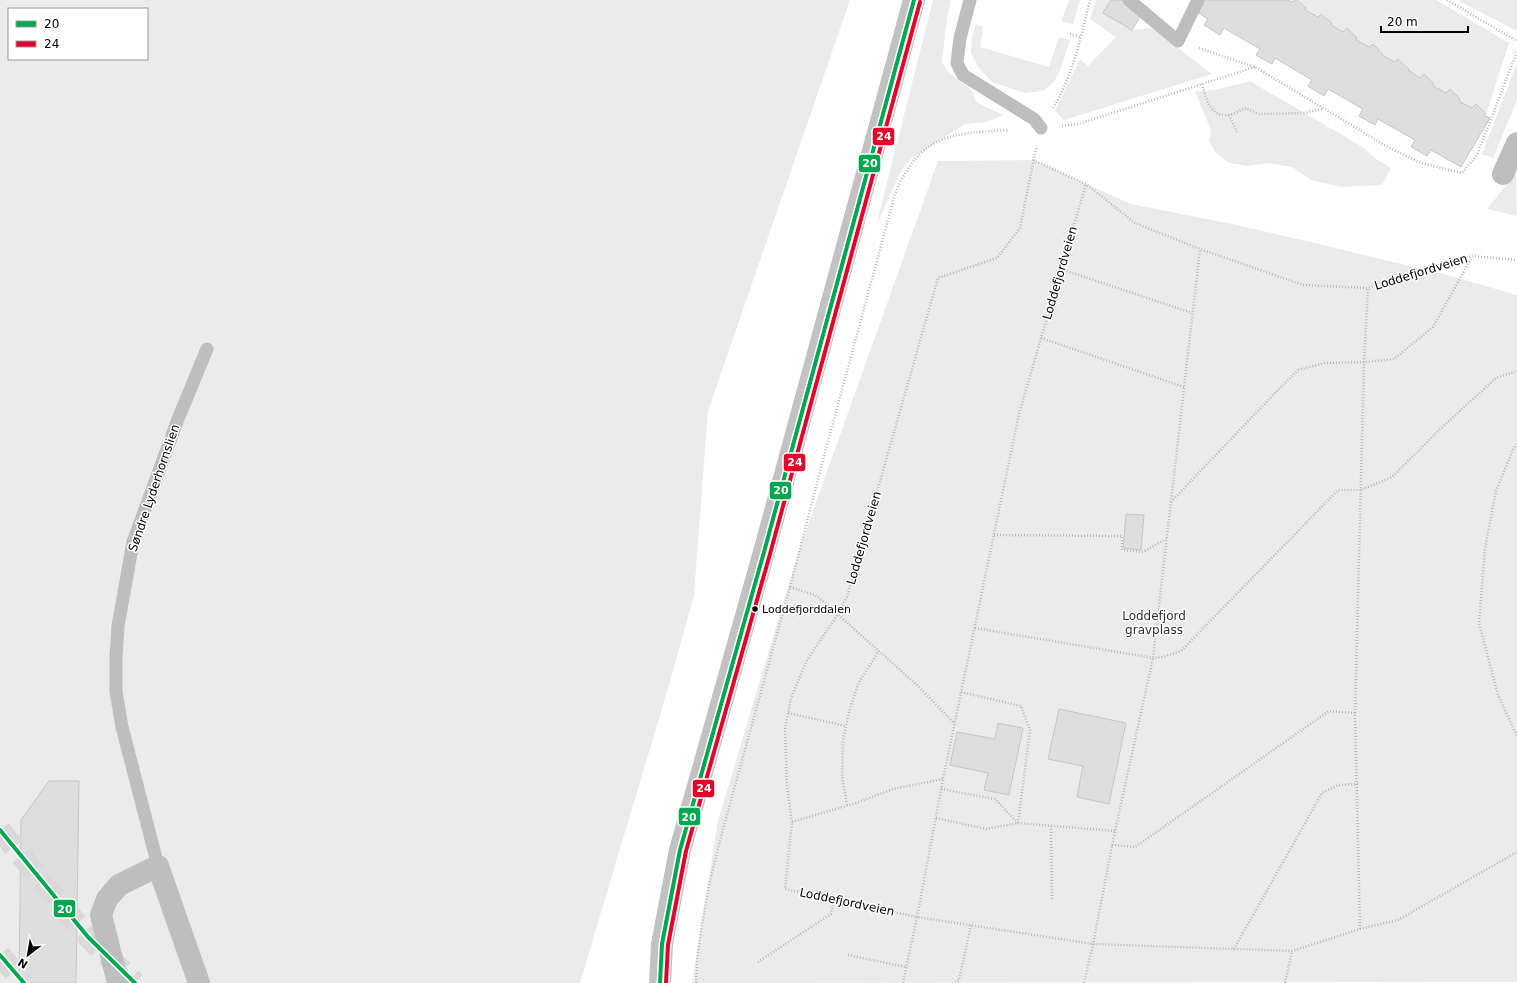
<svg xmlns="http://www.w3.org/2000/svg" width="1517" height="983" font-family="'DejaVu Sans',sans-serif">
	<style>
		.green { fill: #ebebeb; fill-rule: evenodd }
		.building { fill: #dedede; stroke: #c6c6c6 }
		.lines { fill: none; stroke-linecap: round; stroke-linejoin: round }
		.motorway-tunnel { stroke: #d9d9d9; stroke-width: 22; stroke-dasharray: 22 11; stroke-linecap: butt }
		.path { stroke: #b9b9b9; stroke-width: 2.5; stroke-dasharray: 1 2; stroke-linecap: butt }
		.service { stroke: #bebebe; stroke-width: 13 }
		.minor { stroke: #bebebe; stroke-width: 22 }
		.secondary { stroke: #c2c2c2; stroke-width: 22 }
		.bus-1-casing { stroke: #fff; stroke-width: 7 }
		.bus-2-casing { stroke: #fff; stroke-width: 7 }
		.bus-1 { stroke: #00a651; stroke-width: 4 }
		.bus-2 { stroke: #e4002b; stroke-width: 4 }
		.bus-dot { fill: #000; stroke: #fff; stroke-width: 1.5 }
		.labels { text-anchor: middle; stroke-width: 3; stroke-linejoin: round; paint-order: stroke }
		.bus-label { font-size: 11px; fill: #000; stroke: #fff; text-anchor: start }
		.street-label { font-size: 12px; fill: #000; stroke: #fff }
		.park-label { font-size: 12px; fill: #313131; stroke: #fff }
		.line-badge { stroke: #fff; stroke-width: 1.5 }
		.badge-label { font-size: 11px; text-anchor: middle; font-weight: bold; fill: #fff }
	</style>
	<rect width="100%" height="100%" fill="#fff"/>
	<!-- green -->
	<g class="green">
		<path d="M0 0H850L708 411 694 595 667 692 580 983H0ZM9 9H147V59H9Z"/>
		<path d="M933 0H951L947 18 942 62 949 73 972 90 976 102 1003 115 987 122 965 124 912 158 902 169 876 226Z"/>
		<path d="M1068 0H1080L1073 24 1061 21 1069 1Z"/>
		<path d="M1096 0H1111L1104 13 1132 30 1152 28 1212 74 1064 120 1055 111 1080 59 1088 66 1116 37 1090 19Z"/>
		<path d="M1297 0H1436L1509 43 1486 114 1476 104 1472 108 1459 101 1460 99 1450 89 1446 93 1433 86 1434 84 1424 74 1420 78 1408 70 1409 68 1399 59 1395 62 1382 55 1383 53 1373 44 1369 47 1356 40 1357 38 1347 29 1343 32 1331 25V23L1321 14 1318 17 1305 10 1306 8Z"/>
		<path d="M1459 0H1517V31L1459 1Z"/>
		<path d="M976 24 983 27 980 47 1049 67 1059 37 1070 40 1060 70 1054 82 1043 91 1025 93 992 82 978 67 971 53 972 36Z"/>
		<path d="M1517 63V100L1493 158 1482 154Z"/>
		<path d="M1250 81 1361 146 1376 159 1391 168 1382 185 1342 187 1311 180 1292 167 1268 163 1248 166 1229 163 1215 152 1209 141 1211 130 1195 92 1219 89Z"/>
		<path d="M1033 160 1131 204 1237 225 1306 241 1447 275 1517 295V982L692 983 718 821 799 550 938 161Z"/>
		<path d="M1516 173 1517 216 1487 209Z"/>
	</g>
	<!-- building -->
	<g class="building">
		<path d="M1111 0H1122L1143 12 1132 30 1103 13Z"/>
		<path d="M1203 0H1288L1292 2 1294 0H1297L1306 8 1305 10 1318 17 1321 14 1332 23 1331 25 1343 32 1347 28 1357 38 1356 40 1369 47 1373 44 1383 54 1382 55 1395 62 1398 59 1409 69 1408 70 1420 78 1424 74 1434 84 1433 86 1446 93 1450 89 1460 99 1459 101 1472 108 1476 104 1486 114 1485 116 1490 118 1461 167 1431 150 1427 156 1411 147 1415 140 1378 119 1375 125 1359 116 1363 109 1328 89 1324 96 1308 86 1312 80 1275 58 1272 64 1256 55 1260 49 1224 28 1220 35 1204 25 1208 19 1197 12Z"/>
		<path d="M1126 514 1144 515 1141 550 1123 548Z"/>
		<path d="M1059 709 1126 723 1109 804 1077 797 1083 766 1048 759Z"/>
		<path d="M998 723 1023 728 1009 795 984 790 988 773 950 765 957 732 995 739Z"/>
		<path d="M49 781H79L76 983H19L21 820Z"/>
	</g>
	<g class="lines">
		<!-- motorway-tunnel -->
		<g class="motorway-tunnel">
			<path d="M0 830 88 937 135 983"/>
			<path d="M0 955 24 983"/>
		</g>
		<!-- path -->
		<g class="path">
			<path d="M1447 0 1517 41"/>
			<path d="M1070 34 1081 37"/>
			<path d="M1199 48 1255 67 1386 146 1421 163 1462 173 1477 155 1517 52"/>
			<path d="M1202 84C1206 98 1210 117 1228 115 1233 115 1240 110 1246 108L1258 114 1305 113 1323 109"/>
			<path d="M1053 108C1074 73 1080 39 1090 0"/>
			<path d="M1229 115 1237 132"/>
			<path d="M1062 126 1078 124 1255 67"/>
			<path d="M1036 148 1020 228 997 258 938 278 847 597 838 614 807 660 791 698 785 729 787 787 792 822 785 889 917 917 943 779 1019 414 1086 184"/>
			<path d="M1033 160 1086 184 1135 223 1200 249 1303 285 1368 288 1398 277 1472 256 1517 260"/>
			<path d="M1061 269 1192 313"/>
			<path d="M1041 338 1184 387"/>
			<path d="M1517 444 1513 450 1496 491 1485 548 1479 623 1498 695 1517 736"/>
			<path d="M1171 502 1274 394 1298 370 1325 363 1364 362 1394 359 1433 327 1472 257"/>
			<path d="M994 535 1122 536V550L1143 552 1166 539"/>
			<path d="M790 587 815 595 825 603 917 685 954 723"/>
			<path d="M975 628 1153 658 1163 657 1181 651 1338 490H1361L1392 477 1439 430 1496 378 1517 371"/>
			<path d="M961 692 1021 706 1030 730 1018 823"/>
			<path d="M788 713 846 726"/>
			<path d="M941 789 995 799 1018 823"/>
			<path d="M847 805 842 776 843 740 850 708 859 682 879 651"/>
			<path d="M936 818 986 829 1018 823 1115 831"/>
			<path d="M792 822 856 803 893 789 943 779"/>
			<path d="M1051 826 1052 900"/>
			<path d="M1112 845 1135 847 1329 711 1355 713"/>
			<path d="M1360 929 1355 713 1364 362 1368 288"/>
			<path d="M1234 949 1322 793 1338 785 1358 784"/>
			<path d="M848 955 906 967"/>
			<path d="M758 962 831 914 834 899"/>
			<path d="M696 983 697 961 702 924 709 885 722 833 790 587 823 460 895 194C920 134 951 133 1009 130"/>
			<path d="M903 983 917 917 1093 944 1292 951 1360 929 1398 920 1517 852"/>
			<path d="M955 983 959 980 971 925"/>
			<path d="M1084 983 1093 944 1115 831 1153 658 1200 249"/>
			<path d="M1285 983 1292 951"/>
		</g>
		<!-- service -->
		<g class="service">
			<path d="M970 0 960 38 957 63 963 75 1034 119 1041 128"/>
			<path d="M1129 0 1178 41 1198 0"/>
			<path d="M158 866 122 727 116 692V657L118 626 133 542 178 419 207 349"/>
		</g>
		<!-- minor -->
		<g class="minor">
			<path d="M1503 174 1517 143"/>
			<path d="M118 983 101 915 107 899 119 885 158 866 199 983"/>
		</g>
		<!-- secondary -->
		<path class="secondary" d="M660 983 662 944 680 850 764 552 914 0"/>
		<!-- bus-1 casing -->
		<g class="bus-1-casing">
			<g id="bus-1">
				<path d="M0 830 88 937 135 983"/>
				<path d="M0 955 24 983"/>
				<path d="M660 983 662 944 680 850 764 552 914 0"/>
			</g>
		</g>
		<!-- bus-2 casing -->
		<g class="bus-2-casing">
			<path id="bus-2" d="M666 983 668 945 686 851 770 554 920 2"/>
		</g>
		<!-- bus-1 -->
		<use href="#bus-1" class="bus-1"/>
		<!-- bus-2 -->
		<use href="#bus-2" class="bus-2"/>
	</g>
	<!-- markers -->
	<circle class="bus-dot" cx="755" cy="609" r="3.5"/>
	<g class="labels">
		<!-- bus labels -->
		<g class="bus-label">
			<text x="762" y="613">Loddefjorddalen</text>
		</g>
		<!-- street labels -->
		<g class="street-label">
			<text transform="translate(1421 272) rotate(-17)" y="4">Loddefjordveien</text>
			<text transform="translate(1060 273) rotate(-74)" y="4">Loddefjordveien</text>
			<text transform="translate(154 488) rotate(-71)" y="4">Søndre Lyderhornslien</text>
			<text transform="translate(864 538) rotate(-74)" y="4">Loddefjordveien</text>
			<text transform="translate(847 902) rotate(12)" y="4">Loddefjordveien</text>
		</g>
		<!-- park labels -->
		<g class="park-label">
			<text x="1154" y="620">Loddefjord<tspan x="1154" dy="14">gravplass</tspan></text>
		</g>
	</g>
	<g class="line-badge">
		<rect x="872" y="127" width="23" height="19" rx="4" fill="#e4002b"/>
		<rect x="858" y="154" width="23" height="19" rx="4" fill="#00a651"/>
		<rect x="783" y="453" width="23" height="19" rx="4" fill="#e4002b"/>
		<rect x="769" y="481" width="23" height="19" rx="4" fill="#00a651"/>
		<rect x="692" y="779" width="23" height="19" rx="4" fill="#e4002b"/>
		<rect x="678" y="807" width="23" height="19" rx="4" fill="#00a651"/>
		<rect x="53" y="899" width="23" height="19" rx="4" fill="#00a651"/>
	</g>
	<g class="badge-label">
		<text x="884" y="140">24</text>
		<text x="870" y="167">20</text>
		<text x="795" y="466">24</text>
		<text x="781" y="494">20</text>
		<text x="704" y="792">24</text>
		<text x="689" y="821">20</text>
		<text x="65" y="913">20</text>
	</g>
	<!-- legend -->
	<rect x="8" y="8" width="140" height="52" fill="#ffffff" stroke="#999999"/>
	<rect x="16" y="21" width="20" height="6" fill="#00a651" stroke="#999999"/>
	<text x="44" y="28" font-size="12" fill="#000000">20</text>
	<rect x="16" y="41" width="20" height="6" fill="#e4002b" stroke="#999999"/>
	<text x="44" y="48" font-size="12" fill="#000000">24</text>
	<!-- north arrow -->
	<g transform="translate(28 955) rotate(211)" stroke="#ffffff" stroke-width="3" paint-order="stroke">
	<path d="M0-3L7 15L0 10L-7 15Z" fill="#000000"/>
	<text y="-6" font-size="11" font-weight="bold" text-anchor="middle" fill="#000000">N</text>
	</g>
	<!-- scale -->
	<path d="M1381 26v6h87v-6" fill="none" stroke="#000000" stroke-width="2"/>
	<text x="1387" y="26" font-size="12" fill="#000000" stroke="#ffffff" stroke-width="3" paint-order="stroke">20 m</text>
</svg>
